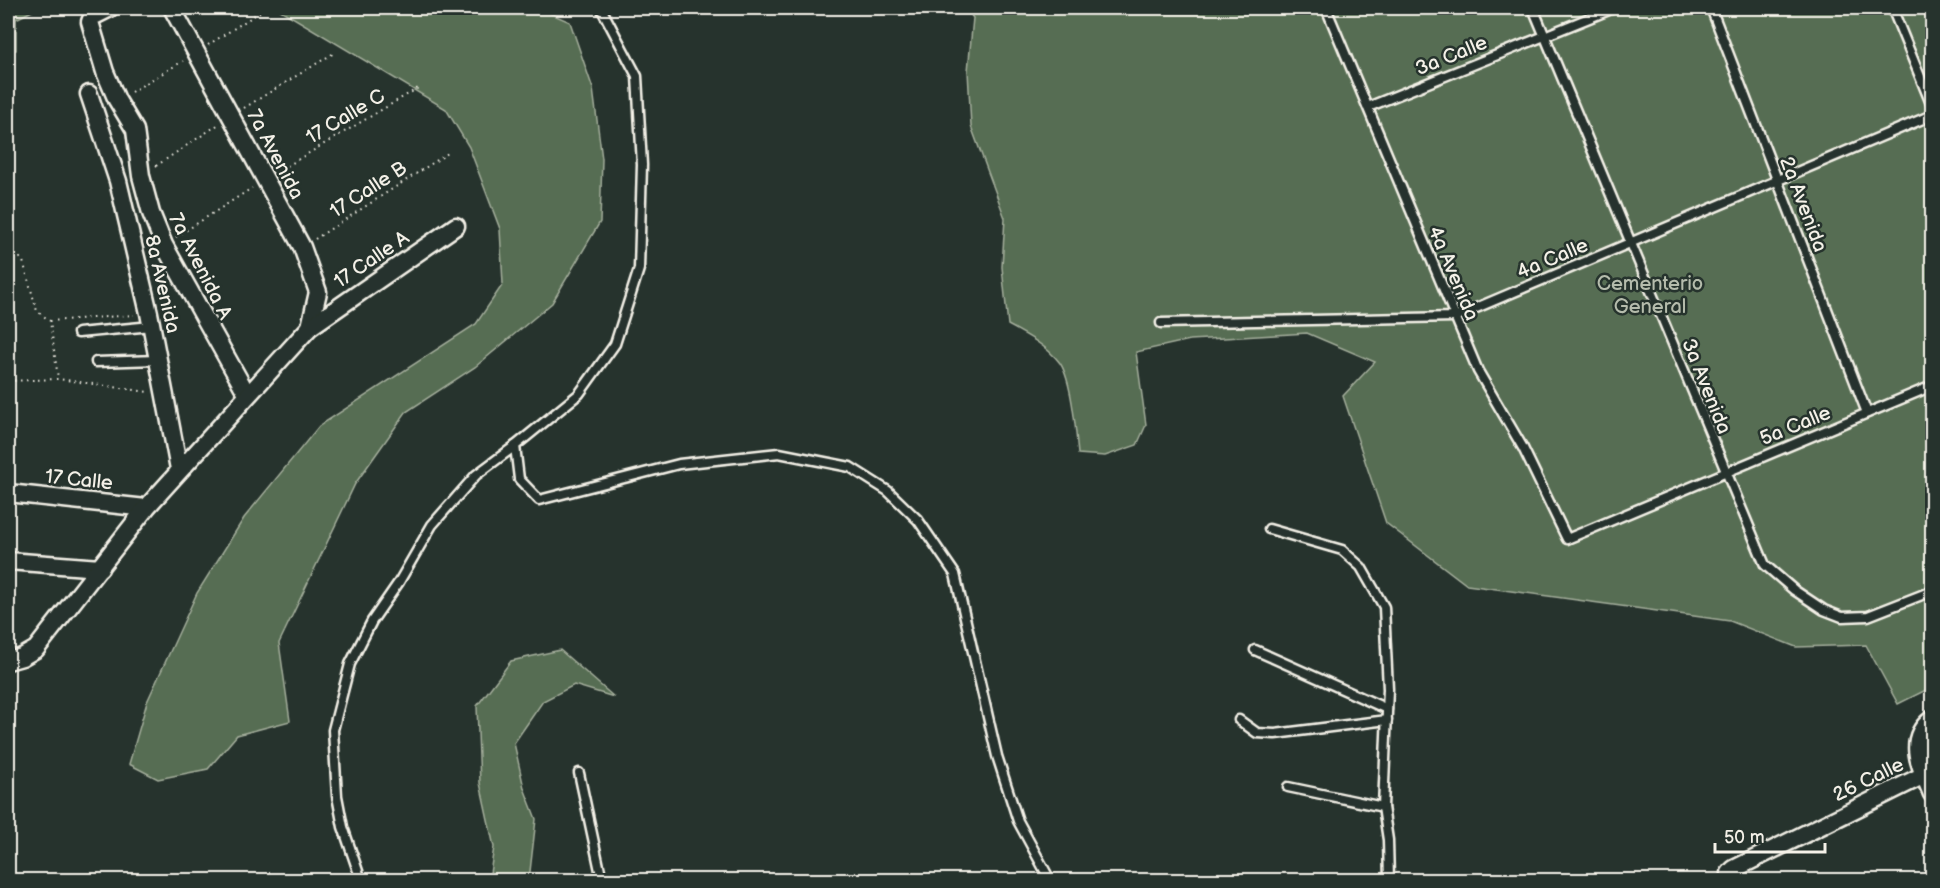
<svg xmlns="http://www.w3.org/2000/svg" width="1940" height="888" font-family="'Balsamiq Sans',sans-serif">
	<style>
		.green { fill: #566d52; stroke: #a5af9d; stroke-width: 1.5 }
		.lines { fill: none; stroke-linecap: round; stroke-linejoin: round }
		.lane-casing { stroke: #f4f1e8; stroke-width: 13 }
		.street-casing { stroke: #f4f1e8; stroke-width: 21 }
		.path { stroke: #f4f1e8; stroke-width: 2; stroke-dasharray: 1.5 4.5; stroke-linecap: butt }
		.lane { stroke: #26332d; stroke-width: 8 }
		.street { stroke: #26332d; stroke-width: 16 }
		.labels { text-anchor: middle; stroke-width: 5; stroke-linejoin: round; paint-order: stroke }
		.street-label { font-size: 20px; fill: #f4f1e8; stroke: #26332d }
		.park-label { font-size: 20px; fill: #b5bcac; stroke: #26332d }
	</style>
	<rect width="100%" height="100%" fill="#26332d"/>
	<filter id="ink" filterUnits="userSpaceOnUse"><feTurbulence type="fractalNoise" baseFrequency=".0167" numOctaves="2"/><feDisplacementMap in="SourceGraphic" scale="12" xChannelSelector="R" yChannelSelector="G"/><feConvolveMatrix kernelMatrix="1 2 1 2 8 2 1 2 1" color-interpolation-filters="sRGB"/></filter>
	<g filter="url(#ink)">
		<!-- green -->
		<g class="green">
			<path d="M8 8H38L16 19V50L8 52Z"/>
			<path d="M277 8H538L570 22 593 89 602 159 600 222 552 303 475 367 406 412 355 484 279 643 290 721 237 735 208 769 158 779 129 764 147 702 197 593 244 518 319 426 476 324 503 284 500 229 469 147 446 109Z"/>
			<path d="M966 8H1932V687L1898 704 1866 645 1796 647 1730 621 1467 585 1386 523 1343 396 1375 362 1307 333 1190 340 1136 352 1146 425 1137 445 1105 456 1078 454C1076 432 1072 381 1060 363 1047 346 1027 335 1008 325L1002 267 1005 218 971 126 968 71 973 18Z"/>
			<path d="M560 650 614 697 574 685 543 701 514 743 524 788 536 819 529 880H489L494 847 480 783 477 706 511 661Z"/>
		</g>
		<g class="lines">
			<!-- lane casing -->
			<g class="lane-casing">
				<g id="lane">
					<path d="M601 8 637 76 642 165 639 269 615 344 579 394 515 446 519 479 539 500 679 464 779 453 850 467 888 491 918 520 955 574 997 756 1018 821 1050 880"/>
					<path d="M1326 8 1478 371 1523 448 1567 539 1932 386"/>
					<path d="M1533 8 1765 565 1794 590 1824 610 1842 617 1868 616 1932 591"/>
					<path d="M1711 8 1867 413"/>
					<path d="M1892 8 1932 106"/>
					<path d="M1368 107 1614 8"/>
					<path d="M1161 323 1455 317 1932 115"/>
					<path d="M78 333 152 326"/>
					<path d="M96 362 158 360"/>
					<path d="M1269 529 1342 550 1361 567 1384 607 1388 689 1383 807 1388 840 1389 880"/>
					<path d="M1255 650 1387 709"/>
					<path d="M1239 720 1257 733 1275 734 1387 720"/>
					<path d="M579 773 602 880"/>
					<path d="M1288 787 1383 807"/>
					<path d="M361 880 343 827 337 796 333 730 350 664 372 621 399 582 432 525 476 475 515 446"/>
				</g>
			</g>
			<!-- street casing -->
			<g class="street-casing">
				<g id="street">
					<path d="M110 8 92 17 90 22 105 72 117 100 135 130 141 176 151 213 164 245 247 394"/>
					<path d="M172 8 302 247 318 292 310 327"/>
					<path d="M89 94 118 181 149 313 179 469"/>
					<path d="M8 493 146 508"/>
					<path d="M8 561 100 568"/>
					<path d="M8 661 22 657 36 649 146 508 310 327 456 226"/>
					<path d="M1932 719C1905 740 1921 768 1932 794"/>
					<path d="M1730 880V873L1734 869 1924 775"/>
				</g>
			</g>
			<!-- path -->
			<g class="path">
				<path d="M208 45 266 8"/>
				<path d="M131 92 183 61"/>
				<path d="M244 108 334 53"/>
				<path d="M156 166 219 124"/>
				<path d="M277 172 420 87"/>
				<path d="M176 237 252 188"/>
				<path d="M315 239 448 153"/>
				<path d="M8 262 20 258 23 261 37 311 50 321 58 378"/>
				<path d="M50 321 134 315"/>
				<path d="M8 381 59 379 148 392"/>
			</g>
			<!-- lane -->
			<use href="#lane" class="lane"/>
			<!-- street -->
			<use href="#street" class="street"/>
		</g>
	</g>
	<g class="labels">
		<!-- street labels -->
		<g class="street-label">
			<text transform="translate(1451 55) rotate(-22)" y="7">3a Calle</text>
			<text transform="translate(345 116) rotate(-31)" y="7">17 Calle C</text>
			<text transform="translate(276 154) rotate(62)" y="7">7a Avenida</text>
			<text transform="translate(368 189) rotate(-33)" y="7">17 Calle B</text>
			<text transform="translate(1804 204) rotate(69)" y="7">2a Avenida</text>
			<text transform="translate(1552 258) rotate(-23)" y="7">4a Calle</text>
			<text transform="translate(371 259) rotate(-34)" y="7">17 Calle A</text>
			<text transform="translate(201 266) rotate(63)" y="7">7a Avenida A</text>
			<text transform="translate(1454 273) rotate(67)" y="7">4a Avenida</text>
			<text transform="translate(163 284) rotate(77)" y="7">8a Avenida</text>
			<text transform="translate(1707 386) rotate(68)" y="7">3a Avenida</text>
			<text transform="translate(1795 425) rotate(-22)" y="7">5a Calle</text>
			<text transform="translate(79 479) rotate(6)" y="7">17 Calle</text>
			<text transform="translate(1868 779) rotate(-26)" y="7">26 Calle</text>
		</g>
		<!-- park labels -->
		<g class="park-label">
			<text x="1650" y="290">Cementerio<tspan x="1650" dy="23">General</tspan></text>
		</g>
	</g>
	<!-- margin -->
	<rect width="1940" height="888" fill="none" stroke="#26332d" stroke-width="30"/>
	<rect x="15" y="15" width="1910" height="858" fill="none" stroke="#f4f1e8" stroke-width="2" filter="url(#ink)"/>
	<!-- scale -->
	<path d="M1715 843v9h110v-9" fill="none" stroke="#f4f1e8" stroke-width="3"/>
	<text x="1724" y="843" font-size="18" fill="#f4f1e8" stroke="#26332d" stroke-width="4.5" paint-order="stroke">50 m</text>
</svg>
